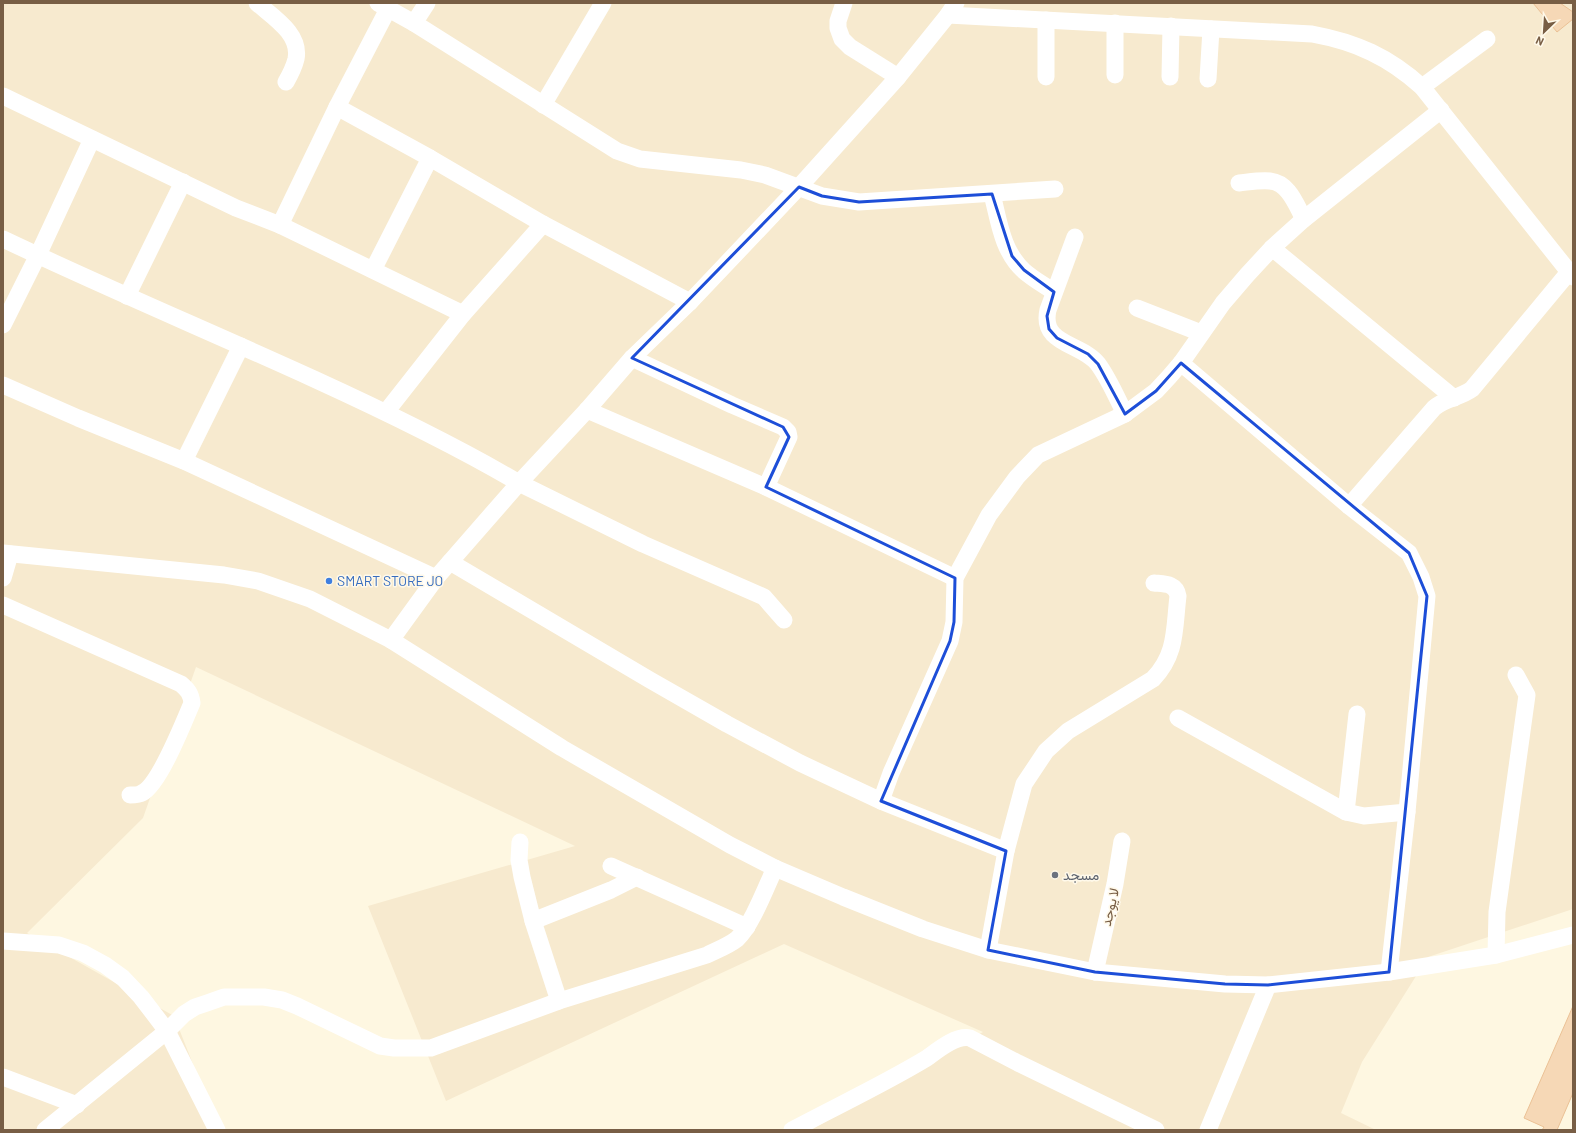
<svg xmlns="http://www.w3.org/2000/svg" width="1576" height="1133" font-family="Barlow,Vazirmatn,sans-serif">
	<style>
		.residential { fill: #f7eacf }
		.building { fill: #f6d8b6; stroke: #ebc195 }
		.lines { fill: none; stroke-linecap: round; stroke-linejoin: round }
		.minor { stroke: #fff; stroke-width: 17 }
		.marked { fill: none; stroke: #1d4ed8; stroke-width: 3; stroke-linejoin: round }
		.shop-dot { fill: #3f7fe0; stroke: #fff9ea; stroke-width: 1.5 }
		.worship-dot { fill: #6b7280; stroke: #fff9ea; stroke-width: 1.5 }
		.labels { text-anchor: middle; stroke-width: 3; stroke-linejoin: round; paint-order: stroke }
		.shop-label { font-size: 14px; fill: #366cbe; stroke: #fff9ea; text-anchor: start }
		.worship-label { font-size: 14px; fill: #5b616d; stroke: #fff9ea; text-anchor: start }
		.street-label { font-size: 14px; fill: #785e45; stroke: #fff9ea }
	</style>
	<rect width="100%" height="100%" fill="#fef7e1"/>
	<!-- residential -->
	<path class="residential" d="M3 3H1573V909L1428 957 1362 1062 1341 1113 1376 1130H811L983 1032 784 944 446 1101 368 906 575 846 196 667 143 818 27 933 174 1016 219 1130H3Z"/>
	<!-- building -->
	<g class="building">
		<path d="M1533 3H1560L1573 12V19L1557 32Z"/>
		<path d="M1573 1006V1093L1557 1130H1542L1544 1127 1524 1118Z"/>
	</g>
	<g class="lines">
		<!-- minor -->
		<g class="minor">
			<path d="M257 3C273 17 301 34 296 59 294 67 290 75 286 82"/>
			<path d="M378 3 414 23 617 151 640 159 741 170 765 175 822 196 859 202 1055 189"/>
			<path d="M844 3 838 21V28L842 39 850 47 898 77"/>
			<path d="M948 15 1312 34C1356 42 1389 57 1422 87L1573 277"/>
			<path d="M414 23 427 3"/>
			<path d="M1115 75V23"/>
			<path d="M1046 77V20"/>
			<path d="M1170 77 1171 26"/>
			<path d="M1208 79 1211 29"/>
			<path d="M1422 87 1487 39"/>
			<path d="M3 96 236 208 280 225 463 314"/>
			<path d="M543 105 603 3"/>
			<path d="M337 107 430 158 543 224 690 302"/>
			<path d="M1239 183C1249 182 1260 180 1270 181 1289 183 1296 205 1304 219"/>
			<path d="M992 194C999 221 1002 251 1024 271 1033 279 1044 285 1054 292"/>
			<path d="M280 225 337 107 388 9"/>
			<path d="M1075 237 1048 310C1040 345 1082 343 1098 364 1109 379 1117 398 1125 414"/>
			<path d="M3 239C106 288 211 332 314 379 384 411 453 444 519 483L643 544 764 597 784 620"/>
			<path d="M1272 248 1454 398"/>
			<path d="M373 270 430 158"/>
			<path d="M127 296 183 182"/>
			<path d="M1137 308 1201 333"/>
			<path d="M3 325 38 255 92 139"/>
			<path d="M632 358 732 405 783 427 788 432 789 437 766 487"/>
			<path d="M1181 363 1349 506 1409 553 1421 577 1427 596 1407 812 1389 972"/>
			<path d="M3 385 78 418 184 461 436 578"/>
			<path d="M587 410 766 487 955 578"/>
			<path d="M386 412 463 314 543 224"/>
			<path d="M184 461 241 346"/>
			<path d="M1349 506 1434 408C1445 398 1460 398 1472 389L1569 272"/>
			<path d="M3 553 224 575 258 581 310 599 391 640 562 748 730 845 775 868 843 897 923 929 988 950 1095 972 1225 984 1268 985 1389 972 1496 955 1573 935"/>
			<path d="M450 562 650 680 727 724 800 763 881 801 1006 851"/>
			<path d="M3 578 10 554"/>
			<path d="M3 605 181 684C188 690 191 694 192 703 184 722 159 785 142 793 139 795 134 795 130 795"/>
			<path d="M391 640 436 578 519 483 587 410 632 358 690 302 799 187 898 77 948 15 956 3"/>
			<path d="M1178 718 1346 812 1364 816 1407 812"/>
			<path d="M881 801 891 773 950 641 954 622 955 578 989 515 1017 477 1038 455 1125 414 1156 391 1169 377 1181 363 1223 303 1247 275 1272 248 1304 219 1441 110"/>
			<path d="M1346 812 1357 714"/>
			<path d="M520 842 519 860 522 877 533 921 559 1001"/>
			<path d="M611 866 747 927"/>
			<path d="M533 921 611 890 637 877"/>
			<path d="M3 941 59 945 83 953 105 965 123 978 141 997 167 1031 217 1130"/>
			<path d="M988 950 1006 851 1024 784 1046 751 1068 731 1153 679C1177 654 1174 629 1178 596 1176 583 1164 584 1154 583"/>
			<path d="M1496 955 1497 912 1527 695 1516 675"/>
			<path d="M1095 972 1115 884 1122 841"/>
			<path d="M3 1077 77 1105"/>
			<path d="M45 1130 167 1031 184 1014 195 1007 207 1003 224 997H264L282 1000 297 1006 380 1046 394 1048H431L559 1001 707 955C717 950 728 946 737 939 752 925 766 887 775 868"/>
			<path d="M792 1130C837 1106 884 1084 927 1058 938 1050 956 1035 970 1038L1018 1063 1156 1130"/>
			<path d="M1208 1130 1268 985"/>
		</g>
	</g>
	<!-- marked area -->
	<path class="marked" d="M799 187 822 196 859 202 992 194 1012 256 1024 270 1054 292 1047 316 1049 329 1057 338 1088 354 1098 364 1125 414 1156 391 1181 363 1409 553 1427 596 1389 972 1268 985 1225 984 1095 972 988 950 1006 851 881 801 950 641 954 622 955 578 766 487 789 437 783 427 632 358Z"/>
	<!-- markers -->
	<circle class="shop-dot" cx="329" cy="581" r="4"/>
	<circle class="worship-dot" cx="1055" cy="875" r="4"/>
	<g class="labels">
		<!-- shop labels -->
		<g class="shop-label">
			<text x="337" y="586">SMART STORE JO</text>
		</g>
		<!-- worship labels -->
		<g class="worship-label">
			<text x="1063" y="880">مسجد</text>
		</g>
		<!-- street labels -->
		<g class="street-label">
			<text transform="translate(1110 907) rotate(-77)" y="5">لا يوجد</text>
		</g>
	</g>
	<!-- border -->
	<rect width="1576" height="1133" fill="none" stroke="#785e45" stroke-width="8"/>
	<!-- north arrow -->
	<g transform="translate(1544 32) rotate(205)" stroke="#fff9ea" stroke-width="3" paint-order="stroke">
	<path d="M0-3L7 15L0 10L-7 15Z" fill="#785e45"/>
	<text y="-6" font-size="11" font-weight="bold" text-anchor="middle" fill="#785e45">N</text>
	</g>
</svg>
